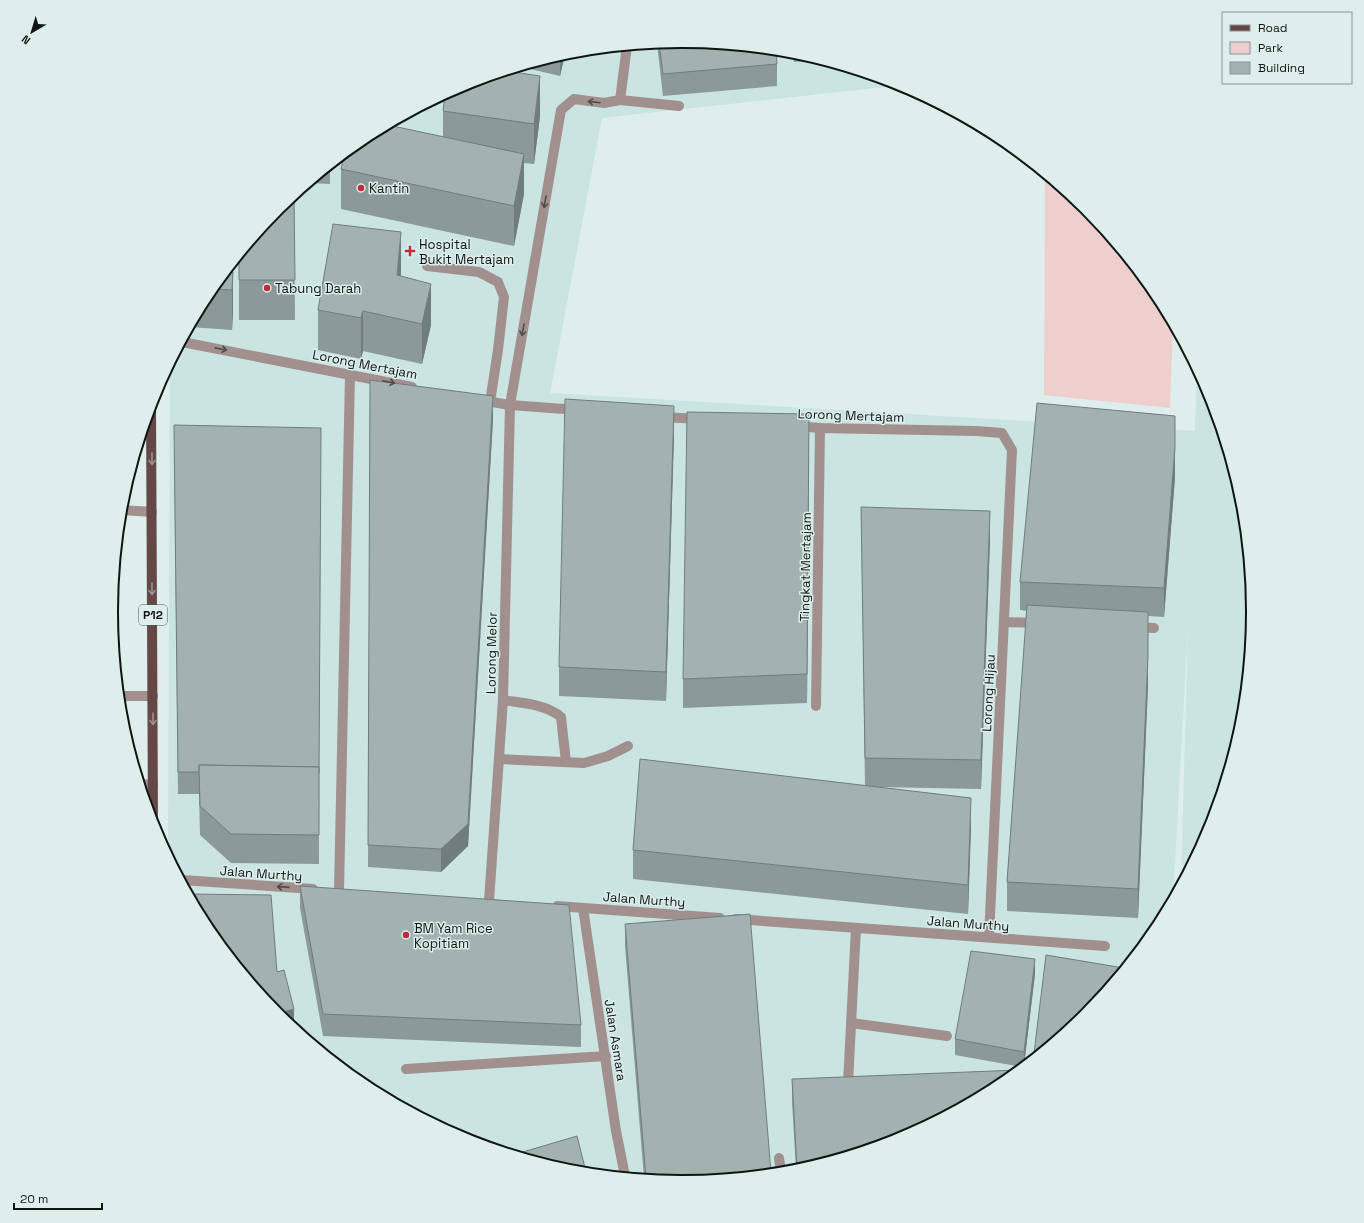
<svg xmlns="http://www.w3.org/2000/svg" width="1364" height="1223" font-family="'Space Grotesk',sans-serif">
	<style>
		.built { fill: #cae4e2 }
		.green { fill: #efcfcd }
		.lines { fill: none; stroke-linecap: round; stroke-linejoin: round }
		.minor { stroke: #a2908f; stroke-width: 10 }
		.major { stroke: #654746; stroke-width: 10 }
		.wall { fill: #8b9998 }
		.shaded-wall { fill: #717d7c }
		.building { fill: #a2b2b1; stroke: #717d7c }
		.oneway { stroke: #514c4c }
		.oneway2 { stroke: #9b9291 }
		.poi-dot { fill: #be2e3a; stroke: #ddeeec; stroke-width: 1.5 }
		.labels { text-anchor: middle; stroke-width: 3; stroke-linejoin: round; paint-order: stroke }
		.shield { fill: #ddeeec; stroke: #4d5656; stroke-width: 1 }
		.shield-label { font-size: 12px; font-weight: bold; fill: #0f1515 }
		.poi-label { font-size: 13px; fill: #0f1515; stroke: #ddeeec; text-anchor: start }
		.street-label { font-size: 13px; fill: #0f1515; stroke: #ddeeec }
		.rim { fill: none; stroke: #0f1515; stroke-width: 2 }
	</style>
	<rect width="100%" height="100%" fill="#ddeeec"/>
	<!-- built -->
	<path class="built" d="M682 41 794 52 902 85 602 118 550 393 1195 431 1197 371 1209 393 1242 500 1252 612 1241 723 1209 830 1181 883 1188 628 1173 898 1156 929 1085 1015 999 1086 900 1139 793 1171 682 1182 570 1171 463 1138 365 1086 278 1015 208 928 168 854 170 364 208 294 279 208 365 137 464 84 571 52Z"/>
	<!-- green -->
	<path class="green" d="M1045 175 1086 208 1156 295 1173 325 1170 408 1044 395Z"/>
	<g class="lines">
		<!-- minor -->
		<g class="minor">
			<path d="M620 100 679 106"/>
			<path d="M427 266 479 272 498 282 504 297 498 350 490 402"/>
			<path d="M182 342 412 387"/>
			<path d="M481 400 510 405 578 410"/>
			<path d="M662 417 700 419"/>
			<path d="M795 426 820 428 976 431 1002 433 1012 450 989 937"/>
			<path d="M122 510 152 512"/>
			<path d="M1004 622 1038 623"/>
			<path d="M1136 627 1154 628"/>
			<path d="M120 696H153"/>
			<path d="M503 700C521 703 546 704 561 717L566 762"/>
			<path d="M816 706 820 428"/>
			<path d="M499 759 584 763 608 756 628 746"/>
			<path d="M141 784 153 785"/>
			<path d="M182 880 313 889"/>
			<path d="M339 891 350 375"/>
			<path d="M489 901 503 700 510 405 561 110 574 99 604 103 620 100 627 46"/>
			<path d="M557 906 720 918"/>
			<path d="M583 908 616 1131 625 1176"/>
			<path d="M736 919 1105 946"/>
			<path d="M851 1023 947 1036"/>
			<path d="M406 1069 606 1056"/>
			<path d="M848 1083 856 928"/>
			<path d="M779 1158 781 1172"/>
		</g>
		<!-- major -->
		<path class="major" d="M151 406 153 825"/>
	</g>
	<!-- wall -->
	<g class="wall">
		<path d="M682 41 777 64V86L663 96 657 44Z"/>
		<path d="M794 52 820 60 794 62Z"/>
		<path d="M565 54 560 76 522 67Z"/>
		<path d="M443 111 540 116 534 164 524 163V194L514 246 341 209V169L443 136Z"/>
		<path d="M330 166V184L309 183Z"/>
		<path d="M294 195 295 320H239V256Z"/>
		<path d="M227 272H233V312L232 330 190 327 208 294Z"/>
		<path d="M401 272V276L431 325 422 364 363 351 361 359 318 350V310Z"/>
		<path d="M370 380 493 419 468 846 441 872 368 867Z"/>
		<path d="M674 435 666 701 559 696V667Z"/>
		<path d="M809 443 807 703 683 708V679Z"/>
		<path d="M174 448 319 796V864L231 863 200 835 199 794H178Z"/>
		<path d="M1175 477 1164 617 1148 616V685L1138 918 1007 911V882L1027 611 1020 610V582Z"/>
		<path d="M861 507 990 540 981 789 878 787 971 827 968 914 633 879V850L865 786Z"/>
		<path d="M300 886 581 1025V1047L323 1036 300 908Z"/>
		<path d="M625 924 682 1182 644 1178 625 946Z"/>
		<path d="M208 928 277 972 294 1024 291 1025 278 1015Z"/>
		<path d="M1035 974 1024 1065 1022 1067 955 1055V1039Z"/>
		<path d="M1085 1015 1034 1057V1053Z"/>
		<path d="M792 1079 900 1139 796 1170 792 1101Z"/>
	</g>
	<!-- shaded-wall -->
	<g class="shaded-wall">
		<path d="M565 54 560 76V55Z"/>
		<path d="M540 76V116L534 164V124Z"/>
		<path d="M524 154V194L514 246V206Z"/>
		<path d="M401 232V272L397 315V275Z"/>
		<path d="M233 272V312L232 330V290Z"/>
		<path d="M431 284V325L422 364V324Z"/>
		<path d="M363 311V351L361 359V318Z"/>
		<path d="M493 396V419L468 846 441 872V849Z"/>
		<path d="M674 406V435L666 701V672Z"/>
		<path d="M809 414V443L807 703V674Z"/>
		<path d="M1175 416V477L1164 617V588Z"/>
		<path d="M321 428 319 796V864V835Z"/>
		<path d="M990 511V540L981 789V760Z"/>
		<path d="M1148 612V685L1138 918V889Z"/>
		<path d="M971 798V827L968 914V885Z"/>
		<path d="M1035 959V974L1024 1065V1052Z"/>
		<path d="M294 1009V1024L291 1025 283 1018V1012Z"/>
	</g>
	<!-- building -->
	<g class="building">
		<path d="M682 41 776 50 777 64 663 74 659 43Z"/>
		<path d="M507 71 540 76 534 124 443 111 445 94 464 84Z"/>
		<path d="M388 125 524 154 514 206 341 169 344 155 365 137Z"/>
		<path d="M294 195 295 280H239V256L279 208Z"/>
		<path d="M333 224 401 232 397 275 431 284 422 324 363 311 361 318 318 310Z"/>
		<path d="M227 272H233L232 290 213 289Z"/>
		<path d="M370 380 493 396 468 824 441 849 368 845Z"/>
		<path d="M565 399 674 406 666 672 559 667Z"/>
		<path d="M1037 403 1175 416V448L1164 588 1020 582Z"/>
		<path d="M687 412 809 414 807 674 683 679Z"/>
		<path d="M174 425 321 428 319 773V767L199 765V772H178Z"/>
		<path d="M861 507 990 511 981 760 865 758Z"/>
		<path d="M1027 605 1148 612V656L1138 889 1007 882Z"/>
		<path d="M640 759 971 798 968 885 633 850Z"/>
		<path d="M199 765 319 767V835L231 834 200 806Z"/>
		<path d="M300 886 569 905 581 1025 323 1014Z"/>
		<path d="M189 894 271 895 277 972 284 970 294 1009 283 1012H276L208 928Z"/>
		<path d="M750 914 771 1173 682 1182 646 1178 625 924Z"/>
		<path d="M971 951 1035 959 1024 1052 955 1039Z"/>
		<path d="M1046 955 1124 968 1085 1015 1038 1054 1034 1053Z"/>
		<path d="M1018 1070 999 1086 900 1139 797 1170 792 1079Z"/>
		<path d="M577 1136 586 1172 570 1171 516 1154Z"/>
	</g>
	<!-- one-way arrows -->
	<defs><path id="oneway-shaft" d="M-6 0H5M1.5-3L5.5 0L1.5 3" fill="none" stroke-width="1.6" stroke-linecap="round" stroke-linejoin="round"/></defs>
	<g class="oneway">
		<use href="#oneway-shaft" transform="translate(594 102) rotate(-173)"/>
		<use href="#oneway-shaft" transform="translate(545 202) rotate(100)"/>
		<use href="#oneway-shaft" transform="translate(523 330) rotate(100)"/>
		<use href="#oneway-shaft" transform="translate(221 349) rotate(11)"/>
		<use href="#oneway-shaft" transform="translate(389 382) rotate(11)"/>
		<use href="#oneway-shaft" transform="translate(283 887) rotate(-176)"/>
	</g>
	<g class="oneway2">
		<use href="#oneway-shaft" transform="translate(152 459) rotate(90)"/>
		<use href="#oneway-shaft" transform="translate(152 589) rotate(90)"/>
		<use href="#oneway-shaft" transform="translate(153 719) rotate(90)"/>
	</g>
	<!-- markers -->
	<g class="poi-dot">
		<circle cx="361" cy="188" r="4"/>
		<path d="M408 245h4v4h4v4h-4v4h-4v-4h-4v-4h4z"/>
		<circle cx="267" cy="288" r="4"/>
		<circle cx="406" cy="935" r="4"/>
	</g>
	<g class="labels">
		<!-- shield labels -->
		<rect class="shield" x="139" y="605" width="28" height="20" rx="3"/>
		<g class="shield-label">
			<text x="153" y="619">P12</text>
		</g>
		<!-- poi labels -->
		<g class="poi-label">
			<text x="369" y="193">Kantin</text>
			<text x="419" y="249">Hospital<tspan x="419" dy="15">Bukit Mertajam</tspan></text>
			<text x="275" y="293">Tabung Darah</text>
			<text x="414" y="933">BM Yam Rice<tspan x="414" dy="15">Kopitiam</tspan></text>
		</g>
		<!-- street labels -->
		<g class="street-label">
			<text transform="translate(365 364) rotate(11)" y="5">Lorong Mertajam</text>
			<text transform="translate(851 415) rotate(2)" y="5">Lorong Mertajam</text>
			<text transform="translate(805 567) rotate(-89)" y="5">Tingkat Mertajam</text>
			<text transform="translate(491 653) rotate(-89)" y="5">Lorong Melor</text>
			<text transform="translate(988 693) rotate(-87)" y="5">Lorong Hijau</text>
			<text transform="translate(261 873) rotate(4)" y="5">Jalan Murthy</text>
			<text transform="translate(644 899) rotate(4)" y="5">Jalan Murthy</text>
			<text transform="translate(968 923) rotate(4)" y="5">Jalan Murthy</text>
			<text transform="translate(616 1040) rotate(81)" y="5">Jalan Asmara</text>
		</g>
	</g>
	<!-- crop -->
	<path d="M0 0H1364V1223H0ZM681 48H683A563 563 0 0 1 1246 611V612A563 563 0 0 1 683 1175H681A563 563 0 0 1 118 612V611A563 563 0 0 1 681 48Z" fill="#ddeeec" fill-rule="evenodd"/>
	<path class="rim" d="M681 48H683A563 563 0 0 1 1246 611V612A563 563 0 0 1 683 1175H681A563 563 0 0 1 118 612V611A563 563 0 0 1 681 48Z"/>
	<!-- legend -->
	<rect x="1222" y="12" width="130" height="72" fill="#ddeeec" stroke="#8b9796"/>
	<rect x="1230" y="25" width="20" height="6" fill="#654746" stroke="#8b9796"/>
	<text x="1258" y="32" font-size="12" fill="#0f1515">Road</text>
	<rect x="1230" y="42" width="20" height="12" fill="#efcfcd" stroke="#8b9796"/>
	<text x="1258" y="52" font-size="12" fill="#0f1515">Park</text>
	<rect x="1230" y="62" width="20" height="12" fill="#a2b2b1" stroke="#8b9796"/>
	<text x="1258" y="72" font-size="12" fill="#0f1515">Building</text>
	<!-- north arrow -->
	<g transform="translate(32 32) rotate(218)" stroke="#ddeeec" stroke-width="3" paint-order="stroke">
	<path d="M0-3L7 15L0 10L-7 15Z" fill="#0f1515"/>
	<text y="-6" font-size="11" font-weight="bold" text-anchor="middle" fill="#0f1515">N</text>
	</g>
	<!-- scale -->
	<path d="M14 1203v6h88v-6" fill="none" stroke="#0f1515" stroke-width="2"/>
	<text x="20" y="1203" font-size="12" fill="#0f1515" stroke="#ddeeec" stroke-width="3" paint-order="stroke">20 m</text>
</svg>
